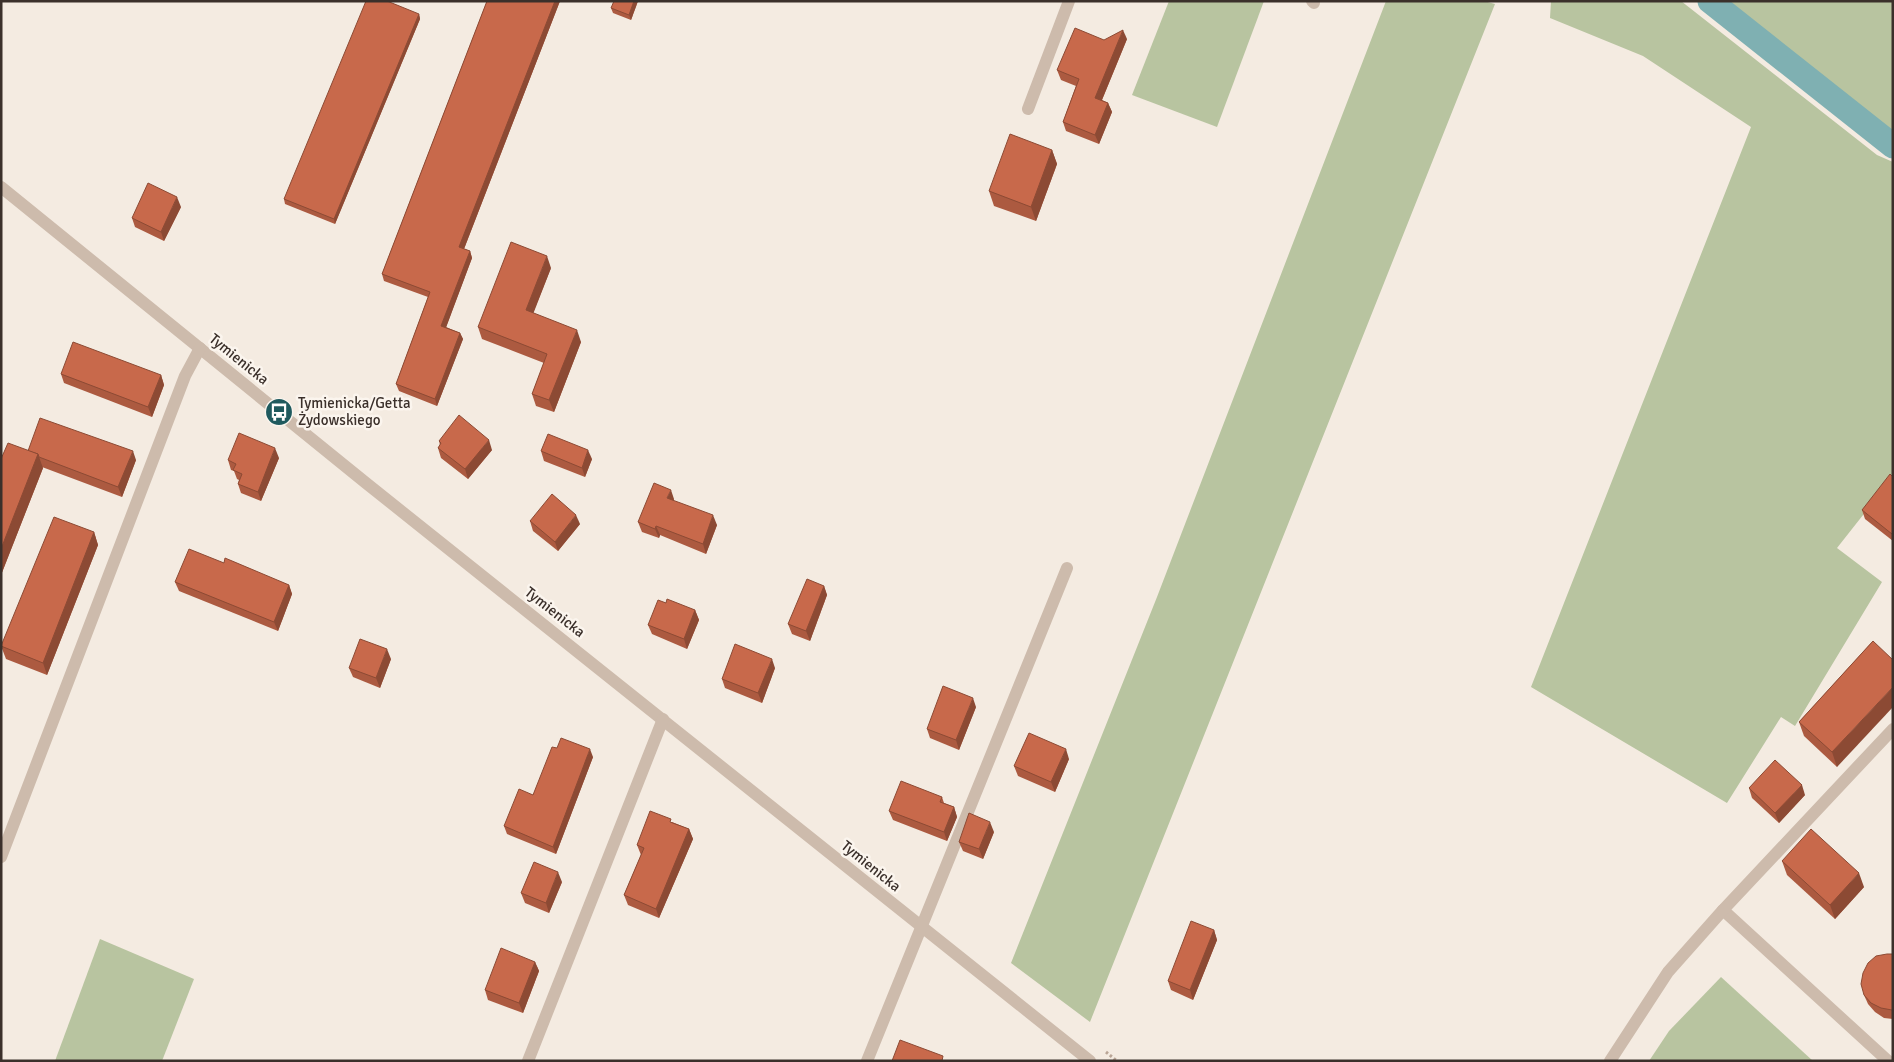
<svg xmlns="http://www.w3.org/2000/svg" width="1894" height="1062" font-family="Signika,sans-serif">
	<style>
		.green { fill: #b8c4a0 }
		.lines { fill: none; stroke-linecap: round; stroke-linejoin: round }
		.canal { stroke: #7fb0b2; stroke-width: 25 }
		.path { stroke: #b9a596; stroke-width: 3; stroke-dasharray: 2.5 2.5; stroke-linecap: butt }
		.minor { stroke: #cdbbac; stroke-width: 12 }
		.wall { fill: #ac5a40 }
		.shaded-wall { fill: #8c4a34 }
		.building { fill: #c8694b; stroke: #8c4a34 }
		.labels { text-anchor: middle; stroke-width: 5; stroke-linejoin: round; paint-order: stroke }
		.street-label { font-size: 15px; fill: #3b302b; stroke: #fbf5ee }
		.poi-label { font-size: 15px; fill: #3b302b; stroke: #fbf5ee; text-anchor: start }
	</style>
	<rect width="100%" height="100%" fill="#f4ebe1"/>
	<!-- green -->
	<g class="green">
		<path d="M1169 1H1264L1217 127 1132 95Z"/>
		<path d="M1386 1H1484L1495 4 1090 1022 1011 963 1157 597Z"/>
		<path d="M1551 1H1681L1877 155 1893 162V477L1837 548 1882 582 1795 726 1781 717 1727 803 1531 687 1751 127 1643 56 1550 18Z"/>
		<path d="M1722 1H1893V135Z"/>
		<path d="M100 939 194 979 162 1061H55Z"/>
		<path d="M1721 977 1813 1061H1649L1669 1031Z"/>
	</g>
	<g class="lines">
		<!-- canal -->
		<path class="canal" d="M1710 1 1893 146"/>
		<!-- path -->
		<path class="path" d="M1106 1052 1117 1061"/>
		<!-- minor -->
		<g class="minor">
			<path d="M1312 1 1314 3"/>
			<path d="M1028 109 1069 1"/>
			<path d="M1 187 366 483 1090 1061"/>
			<path d="M1 857 185 376 200 348"/>
			<path d="M1723 910 1888 1061"/>
			<path d="M528 1061 663 719"/>
			<path d="M867 1061 1067 568"/>
			<path d="M1610 1061 1668 972 1723 910 1893 729"/>
		</g>
	</g>
	<!-- wall -->
	<g class="wall">
		<path d="M487 1H560L464 249 470 251 472 258 446 327 460 333 463 339 437 406 399 391 396 384 428 297 384 281 382 274Z"/>
		<path d="M638 1 631 20 613 13 611 8Z"/>
		<path d="M419 14 420 19 335 224 285 204 284 199Z"/>
		<path d="M1127 39 1102 100 1108 103 1112 112 1099 144 1066 131 1063 122 1076 86 1061 80 1057 70 1104 40Z"/>
		<path d="M1052 150 1057 164 1036 221 994 206 989 191Z"/>
		<path d="M181 207 164 241 135 227 132 218Z"/>
		<path d="M551 268 533 313 581 342 554 412 536 406 532 394 544 363 482 339 478 327Z"/>
		<path d="M61 374 161 375 164 385 152 417 64 383Z"/>
		<path d="M439 441 492 450 468 479 441 458 438 448 440 445Z"/>
		<path d="M28 451 136 460 122 497 42 467 43 468 1 575V459Z"/>
		<path d="M541 451 592 459 585 477 544 461Z"/>
		<path d="M279 458 261 501 241 493 238 484 239 480 237 479 234 471 231 470 228 460Z"/>
		<path d="M1893 477V541L1865 519 1862 510Z"/>
		<path d="M674 499V501L717 525 706 554 660 535 659 538 642 532 638 522Z"/>
		<path d="M530 521 580 524 558 551 533 531Z"/>
		<path d="M94 532 98 545 47 675 6 659 1 646Z"/>
		<path d="M224 563 289 585 292 594 278 631 179 591 175 582Z"/>
		<path d="M824 586 827 595 810 641 792 634 788 624Z"/>
		<path d="M666 603 695 610 699 620 687 649 652 634 648 625Z"/>
		<path d="M1873 641 1837 767 1804 736 1799 722Z"/>
		<path d="M391 659 380 688 353 677 349 668Z"/>
		<path d="M775 668 762 703 725 688 722 679Z"/>
		<path d="M976 707 959 750 930 738 927 729Z"/>
		<path d="M557 748 593 757 556 854 507 834 504 826 533 795Z"/>
		<path d="M1069 759 1055 792 1018 776 1014 766Z"/>
		<path d="M1749 788 1805 795 1779 823 1752 798Z"/>
		<path d="M942 797 944 803 954 807 957 817 947 841 893 820 889 811Z"/>
		<path d="M672 822 689 829 693 839 659 918 628 905 624 895 641 855 637 845Z"/>
		<path d="M994 832 983 859 963 851 959 842Z"/>
		<path d="M1782 861 1864 887 1835 919 1787 875Z"/>
		<path d="M562 882 549 913 525 903 521 893Z"/>
		<path d="M1214 930 1217 940 1193 1000 1171 990 1168 981Z"/>
		<path d="M1893 954V1019L1884 1018 1875 1012 1868 1004 1864 995Z"/>
		<path d="M535 962 539 971 523 1013 488 1000 485 990Z"/>
	</g>
	<!-- shaded-wall -->
	<g class="shaded-wall">
		<path d="M555 1H560L462 254 459 247Z"/>
		<path d="M634 1H638L631 20 629 15Z"/>
		<path d="M419 14 420 19 335 224 334 219Z"/>
		<path d="M1123 30 1127 39 1099 107 1095 98Z"/>
		<path d="M1108 103 1112 112 1099 144 1095 135Z"/>
		<path d="M1052 150 1057 164 1036 221 1031 207Z"/>
		<path d="M177 197 181 207 164 241 161 232Z"/>
		<path d="M470 251 472 258 444 333 441 326Z"/>
		<path d="M547 256 551 268 530 322 526 310Z"/>
		<path d="M577 330 581 342 554 412 549 400Z"/>
		<path d="M460 333 463 339 437 406 435 399Z"/>
		<path d="M161 375 164 385 152 417 148 407Z"/>
		<path d="M489 440 492 450 468 479 465 469Z"/>
		<path d="M275 448 279 458 261 501 258 492Z"/>
		<path d="M588 450 592 459 585 477 582 468Z"/>
		<path d="M133 451 136 460 122 497 118 487Z"/>
		<path d="M38 454 43 468 1 575V549Z"/>
		<path d="M671 490 674 499 671 508 667 498Z"/>
		<path d="M576 515 580 524 558 551 555 542Z"/>
		<path d="M713 515 717 525 706 554 703 544Z"/>
		<path d="M656 526 660 535 659 538 655 529Z"/>
		<path d="M94 532 98 545 47 675 43 663Z"/>
		<path d="M289 585 292 594 278 631 274 622Z"/>
		<path d="M824 586 827 595 810 641 806 631Z"/>
		<path d="M695 610 699 620 687 649 684 639Z"/>
		<path d="M387 649 391 659 380 688 376 678Z"/>
		<path d="M772 659 775 668 762 703 758 693Z"/>
		<path d="M1893 687V707L1837 767 1832 752Z"/>
		<path d="M973 698 976 707 959 750 956 740Z"/>
		<path d="M590 749 593 757 556 854 553 847Z"/>
		<path d="M1066 749 1069 759 1055 792 1051 782Z"/>
		<path d="M1802 785 1805 795 1779 823 1775 813Z"/>
		<path d="M954 807 957 817 947 841 944 832Z"/>
		<path d="M990 822 994 832 983 859 979 849Z"/>
		<path d="M689 829 693 839 659 918 656 909Z"/>
		<path d="M558 872 562 882 549 913 546 903Z"/>
		<path d="M1859 873 1864 887 1835 919 1830 905Z"/>
		<path d="M1214 930 1217 940 1193 1000 1190 990Z"/>
		<path d="M535 962 539 971 523 1013 519 1003Z"/>
	</g>
	<!-- building -->
	<g class="building">
		<path d="M366 1H387L419 14 334 219 284 199Z"/>
		<path d="M487 1H555L459 247 470 251 441 326 460 333 435 399 396 384 430 292 382 274Z"/>
		<path d="M614 1H634L629 15 611 8Z"/>
		<path d="M1075 28 1104 40 1123 30 1095 98 1108 103 1095 135 1063 122 1079 79 1057 70Z"/>
		<path d="M1010 134 1052 150 1031 207 989 191Z"/>
		<path d="M148 183 177 197 161 232 132 218Z"/>
		<path d="M511 242 547 256 526 310 577 330 549 400 532 394 547 354 478 327Z"/>
		<path d="M73 342 161 375 148 407 61 374Z"/>
		<path d="M459 415 489 440 465 469 438 448 441 443 439 441Z"/>
		<path d="M40 418 133 451 118 487 39 457 38 454 28 451Z"/>
		<path d="M239 433 275 448 258 492 238 484 242 474 233 470 236 464 228 460Z"/>
		<path d="M548 434 588 450 582 468 541 451Z"/>
		<path d="M8 443 38 454 1 549V459Z"/>
		<path d="M1890 474 1893 477V532L1892 534 1862 510Z"/>
		<path d="M654 483 671 490 667 498 713 515 703 544 656 526 655 529 638 522Z"/>
		<path d="M552 494 576 515 555 542 530 521Z"/>
		<path d="M54 517 94 532 43 663 1 646Z"/>
		<path d="M189 549 224 563 225 558 289 585 274 622 175 582Z"/>
		<path d="M807 579 824 586 806 631 788 624Z"/>
		<path d="M667 599 695 610 684 639 648 625 658 600 666 603Z"/>
		<path d="M360 639 387 649 376 678 349 668Z"/>
		<path d="M1873 641 1893 660V687L1832 752 1799 722Z"/>
		<path d="M735 644 772 659 758 693 722 679Z"/>
		<path d="M943 686 973 698 956 740 927 729Z"/>
		<path d="M1029 733 1066 749 1051 782 1014 766Z"/>
		<path d="M561 738 590 749 553 847 504 826 519 789 533 795 552 747 557 748Z"/>
		<path d="M1775 760 1802 785 1775 813 1749 788Z"/>
		<path d="M901 781 942 797 940 802 954 807 944 832 889 811Z"/>
		<path d="M650 811 671 819 670 822 689 829 656 909 624 895 644 848 637 845Z"/>
		<path d="M969 813 990 822 979 849 959 842Z"/>
		<path d="M1811 829 1859 873 1830 905 1782 861Z"/>
		<path d="M534 862 558 872 546 903 521 893Z"/>
		<path d="M1191 921 1214 930 1190 990 1168 981Z"/>
		<path d="M501 948 535 962 519 1003 485 990Z"/>
		<path d="M1887 954H1893V1009L1892 1010 1881 1008 1871 1003 1864 995 1861 984 1863 973 1868 963 1876 956Z"/>
		<path d="M900 1040 943 1056 942 1061H892Z"/>
	</g>
	<!-- icons -->
	<defs>
		<g id="bus-disc" transform="scale(1.4375)"><circle r="9.5" fill="#1f5a5e" stroke="#fbf5ee"/><path d="M-5-6H5V4H4V6H2V4H-2V6H-4V4H-5ZM-3.5-4V0h7V-4ZM-3.5 1.2v1.5H-2V1.2ZM2 1.2v1.5H3.5V1.2Z" fill="#fff"/></g>
	</defs>
	<g fill-rule="evenodd">
		<use href="#bus-disc" x="279" y="412"/>
	</g>
	<g class="labels">
		<!-- street labels -->
		<g class="street-label">
			<text transform="translate(239 359) rotate(39)" y="5">Tymienicka</text>
			<text transform="translate(555 612) rotate(38)" y="5">Tymienicka</text>
			<text transform="translate(871 866) rotate(39)" y="5">Tymienicka</text>
		</g>
		<!-- poi labels -->
		<g class="poi-label">
			<text x="298" y="408">Tymienicka/Getta<tspan x="298" dy="17">Żydowskiego</tspan></text>
		</g>
	</g>
	<!-- border -->
	<rect width="1894" height="1062" fill="none" stroke="#3b302b" stroke-width="5"/>
</svg>
